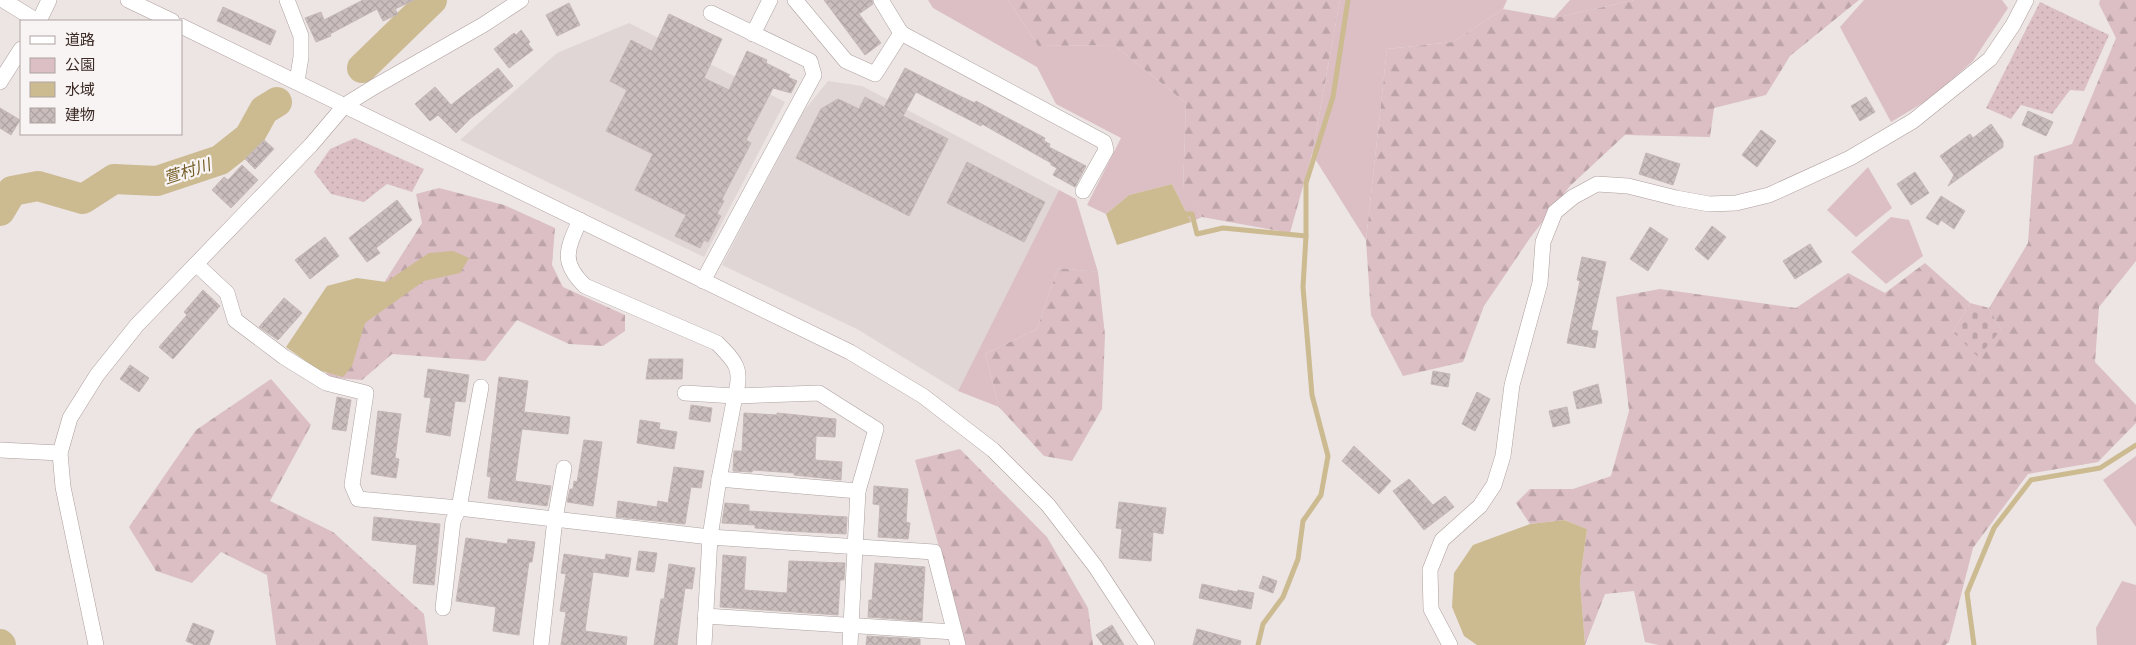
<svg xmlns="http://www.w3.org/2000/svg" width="2136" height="645" font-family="'Asap Condensed','Noto Sans JP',sans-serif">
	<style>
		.built { fill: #e0d6d5 }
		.green { fill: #dbbfc4 }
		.forest { fill: url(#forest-firs) }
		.cemetery { fill: url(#cemetery-stones) }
		.garden { fill: url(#garden-dots) }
		.water { fill: #ccba91 }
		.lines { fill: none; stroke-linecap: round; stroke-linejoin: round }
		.stream { stroke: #ccba91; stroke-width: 5 }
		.river { stroke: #ccba91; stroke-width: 30 }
		.building { fill: url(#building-cross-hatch); stroke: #c5b8b7 }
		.street-casing { stroke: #ada29f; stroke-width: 16 }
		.secondary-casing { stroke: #ae9e9b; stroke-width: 16 }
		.street { stroke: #fff; stroke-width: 15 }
		.secondary { stroke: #fff; stroke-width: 15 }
		.labels { text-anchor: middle; stroke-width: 4.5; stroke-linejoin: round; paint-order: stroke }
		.water-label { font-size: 16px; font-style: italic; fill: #735c24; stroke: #f9f4f4 }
	</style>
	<defs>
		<pattern id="forest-firs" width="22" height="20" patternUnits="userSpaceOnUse" patternTransform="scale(1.25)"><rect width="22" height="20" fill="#dbbfc4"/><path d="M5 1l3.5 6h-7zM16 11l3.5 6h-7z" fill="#bda4a8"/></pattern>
		<pattern id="cemetery-stones" width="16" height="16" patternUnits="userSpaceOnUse" patternTransform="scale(1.25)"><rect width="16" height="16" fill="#dbbfc4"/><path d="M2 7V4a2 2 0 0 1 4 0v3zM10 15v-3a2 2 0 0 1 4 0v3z" fill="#bda4a8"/></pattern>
		<pattern id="garden-dots" width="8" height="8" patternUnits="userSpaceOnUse" patternTransform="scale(1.25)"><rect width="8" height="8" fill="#dbbfc4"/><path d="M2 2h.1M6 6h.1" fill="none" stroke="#bda4a8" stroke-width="1.8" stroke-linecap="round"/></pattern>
		<pattern id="building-cross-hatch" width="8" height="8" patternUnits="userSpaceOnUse" patternTransform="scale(1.25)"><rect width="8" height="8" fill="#cabebd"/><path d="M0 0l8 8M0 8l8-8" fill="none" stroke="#aea3a2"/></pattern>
	</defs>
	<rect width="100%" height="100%" fill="#ece5e4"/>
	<!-- built -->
	<g class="built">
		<path d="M629 23 785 102 704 257 460 140 557 53Z"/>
		<path d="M828 81 862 86 1059 190 958 391 857 329 722 265 803 112Z"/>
	</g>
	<!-- green -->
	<g class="green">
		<path d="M928 0H1008L1038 46 1114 45 1186 103 1183 189 1202 217 1191 222 1172 184 1129 195 1106 214 1087 205 1121 138 1056 104 1037 67 933 8Z"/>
		<path d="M1340 0H1507L1503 9 1453 42 1387 49 1366 240 1312 154Z"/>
		<path d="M1570 0H1635L1554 18Z"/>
		<path d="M1864 0H2002L2008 8 1973 61 1931 98 1891 122 1840 27Z"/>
		<path d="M1868 167 1892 208 1856 237 1827 210Z"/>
		<path d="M1059 190 1076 199 1098 272 1058 268 1037 329 985 354 999 407 958 391Z"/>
		<path d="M1891 217 1909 220 1923 256 1886 284 1851 252Z"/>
		<path d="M2136 456V527L2103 480Z"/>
		<path d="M2122 581 2136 585V645H2097L2096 628Z"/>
	</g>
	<!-- forest -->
	<g class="forest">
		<path d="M1008 0H1340L1312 154 1290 233 1202 217 1183 190 1186 103 1114 45 1038 46Z"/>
		<path d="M1635 0H1859L1790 56 1766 95 1714 108 1710 137 1625 135 1570 186 1530 238 1484 306 1463 362 1403 376 1371 315 1366 240 1387 49 1453 42 1503 9 1554 18Z"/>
		<path d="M2100 0H2136V261L2099 307 2095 362 2136 405V423L2098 462 2028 474 1973 548 1949 642 1945 645H1659L1645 642 1634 591 1605 594 1585 645 1580 581 1587 529 1564 520 1530 524 1516 503 1530 489H1573L1611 476 1629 411 1616 297 1660 289 1796 308 1848 273 1885 293 1925 263 1970 303 1953 332 2001 330 1989 308 2028 243 2034 156 2072 144 2116 38 2099 4Z"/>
		<path d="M439 188 504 205 555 228 552 265 563 287 625 315V331L603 346 569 344 517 320 485 361 392 354 362 380 324 377 422 223 416 194Z"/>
		<path d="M1058 268 1098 272 1105 335 1102 409 1072 461 1044 456 999 407 985 354 1037 329Z"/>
		<path d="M271 379 311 425 270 501 333 532 424 614 428 645H276L267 575 221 552 192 583 156 571 129 527 196 430Z"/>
		<path d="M960 449 1047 537 1088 608 1093 645H966L915 460Z"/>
	</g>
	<!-- cemetery -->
	<path class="cemetery" d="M1970 303 1989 308 2001 330 1978 357 1953 332Z"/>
	<!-- garden -->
	<g class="garden">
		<path d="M2040 2 2109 35 2084 91 2070 90 2052 114 2021 105 2011 119 1986 108Z"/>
		<path d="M355 138 424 169 412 192 387 184 364 202 331 194 314 172 330 149Z"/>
	</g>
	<!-- water -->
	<g class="water">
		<path d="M1172 184 1191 222 1117 245 1106 214 1129 195Z"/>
		<path d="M453 251 469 258 460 273 424 281 365 323 352 366 343 377 318 370 286 347 327 286 357 278 386 282 429 253Z"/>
		<path d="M1564 520 1587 529 1580 581 1585 645H1477L1464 636 1452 607 1454 573 1473 545 1530 524Z"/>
	</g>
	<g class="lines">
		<!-- stream -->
		<g class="stream">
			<path d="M1181 214H1192L1197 234 1223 228 1306 236"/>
			<path d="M1258 645 1263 624 1283 597 1298 559 1303 521 1321 495 1328 456 1312 395 1303 287 1306 236V183L1333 97 1348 0"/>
			<path d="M1974 645 1967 593 1994 528 2031 480 2100 468 2136 445"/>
		</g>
		<!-- river -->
		<g class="river">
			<path d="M362 68 432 0"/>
			<path d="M0 211 12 191 38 186 83 199 114 179 157 181 220 160 249 137 264 110 277 102"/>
			<path d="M0 644 1 645"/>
		</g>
	</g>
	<!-- building -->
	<g class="building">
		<path d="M363 0H414L395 9 398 14 383 21 377 9 330 34 331 36 316 42 305 18 321 12 324 20Z"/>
		<path d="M824 0H872L873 4 859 14 881 43 865 55Z"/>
		<path d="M569 3 580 25 557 36 546 15Z"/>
		<path d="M223 7 276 31 270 45 217 21Z"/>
		<path d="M669 14 722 39 704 78 729 90 747 51 767 60 766 63 790 75 788 77 797 81 791 93 773 88 746 140 751 143 722 199 724 201 717 214 721 216 708 242 704 240 700 248 675 236 686 215 635 190 653 154 606 131 627 90 610 81 631 40 652 51Z"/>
		<path d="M521 30 530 42 528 44 533 50 509 68 494 49 514 33 516 35Z"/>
		<path d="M498 68 513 86 471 118 456 133 438 115 430 121 415 104 435 87 451 105Z"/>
		<path d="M905 68 962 97 975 103 976 101 1045 138 1044 141 1050 144 1049 147 1086 166 1075 187 1053 175 1057 168 1051 165V163L982 124 981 126 916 92 903 116 948 139 909 216 796 158 821 109 838 99 859 109 865 97 884 107Z"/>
		<path d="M1866 97 1875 112 1860 121 1851 106Z"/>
		<path d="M0 108 20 120 11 135 0 128Z"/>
		<path d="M2028 111 2053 122 2046 136 2022 125Z"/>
		<path d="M1991 124 2003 141V147L1948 186 1954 175 1940 156 1970 134 1973 138Z"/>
		<path d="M1761 130 1776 141 1757 167 1742 155Z"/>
		<path d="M264 140 274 149 255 169 245 159Z"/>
		<path d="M1646 153 1680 164 1673 185 1639 174Z"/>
		<path d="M967 162 1045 202 1024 242 947 203Z"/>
		<path d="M242 165 258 180 231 208 212 190 224 177 228 180Z"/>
		<path d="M1915 172 1929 193 1911 205 1897 184Z"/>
		<path d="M1941 196 1965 211 1954 229 1941 220 1938 225 1926 218Z"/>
		<path d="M397 200 412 220 376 248 380 253 367 262 349 238Z"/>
		<path d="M1712 226 1726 237 1708 260 1695 249Z"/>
		<path d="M1650 227 1668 239 1648 271 1630 259Z"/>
		<path d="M325 237 339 256 310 279 295 260Z"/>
		<path d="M1810 244 1822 262 1795 279 1783 261Z"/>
		<path d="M1582 257 1606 262 1591 330 1598 331 1595 348 1567 343 1580 281 1577 280Z"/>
		<path d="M203 290 220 306 173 359 159 347 187 315 184 312Z"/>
		<path d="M284 298 302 313 278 340 259 327Z"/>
		<path d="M649 359H683L682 379H646Z"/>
		<path d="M130 365 149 378 139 392 120 379Z"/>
		<path d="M428 369 469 375 465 402 455 401 450 436 426 432 431 398 424 397Z"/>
		<path d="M1433 371 1450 374 1448 387 1431 384Z"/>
		<path d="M499 377 528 381 524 412 570 417 568 434 522 429 515 481 551 486 547 506 488 498 491 477 487 476Z"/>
		<path d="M1598 384 1602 403 1577 409 1573 392Z"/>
		<path d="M1477 392 1490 399 1475 431 1462 424Z"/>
		<path d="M337 397 351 400 346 431 332 429Z"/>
		<path d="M691 405 712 408 710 422 689 419Z"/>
		<path d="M1567 407 1570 423 1553 427 1549 411Z"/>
		<path d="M378 411 401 414 395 458 399 459 396 478 371 474Z"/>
		<path d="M744 413 777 415V413L836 419 835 437 816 436 815 460 842 462 841 480 794 475V473L753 470 752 472 733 471 734 451H742Z"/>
		<path d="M640 420 660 423 659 429 677 432 674 449 637 443Z"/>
		<path d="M584 440 602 442 593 506 567 502 570 489H573L574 481 577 482Z"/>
		<path d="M1354 446 1391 481 1379 494 1342 461Z"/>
		<path d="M674 467 704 471 701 488 691 487 685 524 616 517 618 501 657 507 658 501 668 503Z"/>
		<path d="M1409 479 1433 505 1445 496 1454 507 1424 530 1393 491Z"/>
		<path d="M874 486 908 489 906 522 910 523 908 539 878 537 880 505 873 504Z"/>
		<path d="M1119 502 1166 508 1163 534 1153 532 1151 561 1119 558 1122 529 1116 528Z"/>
		<path d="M725 503 749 505V511L847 517 846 534 787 531 755 528V525L722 523Z"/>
		<path d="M374 517 440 524 434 585 413 583 417 545 372 540Z"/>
		<path d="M466 538 507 544 508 539 535 542 532 562H529L519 635 493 631 496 607 456 601Z"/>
		<path d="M639 551 657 553 654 572 636 570Z"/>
		<path d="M564 554 605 560 606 554 631 558 628 577 593 572 585 631 627 637 626 645H561L566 612 560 611 566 574 561 573Z"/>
		<path d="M723 555 746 557 744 590 787 593 789 561 845 563 844 580H840L838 615 720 607Z"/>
		<path d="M875 563 925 567 922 621 868 617 869 600H872Z"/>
		<path d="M669 564 695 568 692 589 685 588 677 645H654L661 599H664Z"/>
		<path d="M1263 576 1277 581 1273 593 1259 588Z"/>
		<path d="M1202 584 1237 592 1238 590 1254 593 1251 609 1199 598Z"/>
		<path d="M193 623 214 631 209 645H195L186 641Z"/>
		<path d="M1112 625 1124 645H1103L1096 635Z"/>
		<path d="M1197 629 1241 641 1240 645H1193Z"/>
		<path d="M867 636 920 639V645H866Z"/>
	</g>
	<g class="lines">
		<!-- street casing -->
		<g class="street-casing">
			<g id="street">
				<path d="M3 0 37 21"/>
				<path d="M287 0 301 36V57L297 81"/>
				<path d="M795 0 846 61 875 74 901 33 881 0"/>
				<path d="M39 21 49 0"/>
				<path d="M901 33 1104 142 1106 150 1083 191"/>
				<path d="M753 34 770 0"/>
				<path d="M0 82 21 49"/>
				<path d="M580 220C567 249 560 262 585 286L717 343C736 362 743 369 735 396L819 393 876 429 858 491 850 645"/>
				<path d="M196 264 227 293 235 320 284 357 326 383 366 393 352 485 358 499 459 508 710 537 934 552 958 645"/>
				<path d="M703 281 814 75 810 61 711 13"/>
				<path d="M685 393 735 396 719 479 710 537 704 645"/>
				<path d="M719 479 858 491"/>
				<path d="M443 608 453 521 459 508 481 387"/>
				<path d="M705 616 954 632"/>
				<path d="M541 645 555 519 564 468"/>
			</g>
		</g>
		<!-- secondary casing -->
		<g class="secondary-casing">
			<g id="secondary">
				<path d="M128 0 172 21"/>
				<path d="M181 26 850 352 923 396 993 450 1048 505 1095 566 1147 645"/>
				<path d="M0 450 60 453"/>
				<path d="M96 645 63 487 60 453 70 418 97 375 137 325 311 145 345 105 374 87 483 25 521 0"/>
				<path d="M1450 645 1431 609 1430 570 1442 540 1480 506 1494 485 1503 456 1512 385 1540 283 1543 242 1555 212 1573 197 1597 184 1628 186 1676 198 1709 204 1736 203 1769 195 1850 158 1913 121 1990 59 2013 25 2026 0"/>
			</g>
		</g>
		<!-- street -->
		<use href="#street" class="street"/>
		<!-- secondary -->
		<use href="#secondary" class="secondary"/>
	</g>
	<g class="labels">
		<!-- water labels -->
		<g class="water-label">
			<text transform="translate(187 171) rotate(-18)" y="6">萱村川</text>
		</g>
	</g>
	<!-- legend -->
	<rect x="20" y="20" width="162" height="115" fill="#f9f4f4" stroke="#ada4a1"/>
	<rect x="30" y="36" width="25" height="8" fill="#ffffff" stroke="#ada4a1"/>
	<text x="65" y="45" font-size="15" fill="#3c2b25">道路</text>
	<rect x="30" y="58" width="25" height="15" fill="#dbbfc4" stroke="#ada4a1"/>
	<text x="65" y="70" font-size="15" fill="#3c2b25">公園</text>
	<rect x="30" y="82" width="25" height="15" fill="#ccba91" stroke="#ada4a1"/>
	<text x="65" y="95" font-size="15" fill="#3c2b25">水域</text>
	<rect x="30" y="108" width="25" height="15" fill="url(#building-cross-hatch)" stroke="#ada4a1"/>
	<text x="65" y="120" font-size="15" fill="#3c2b25">建物</text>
</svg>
